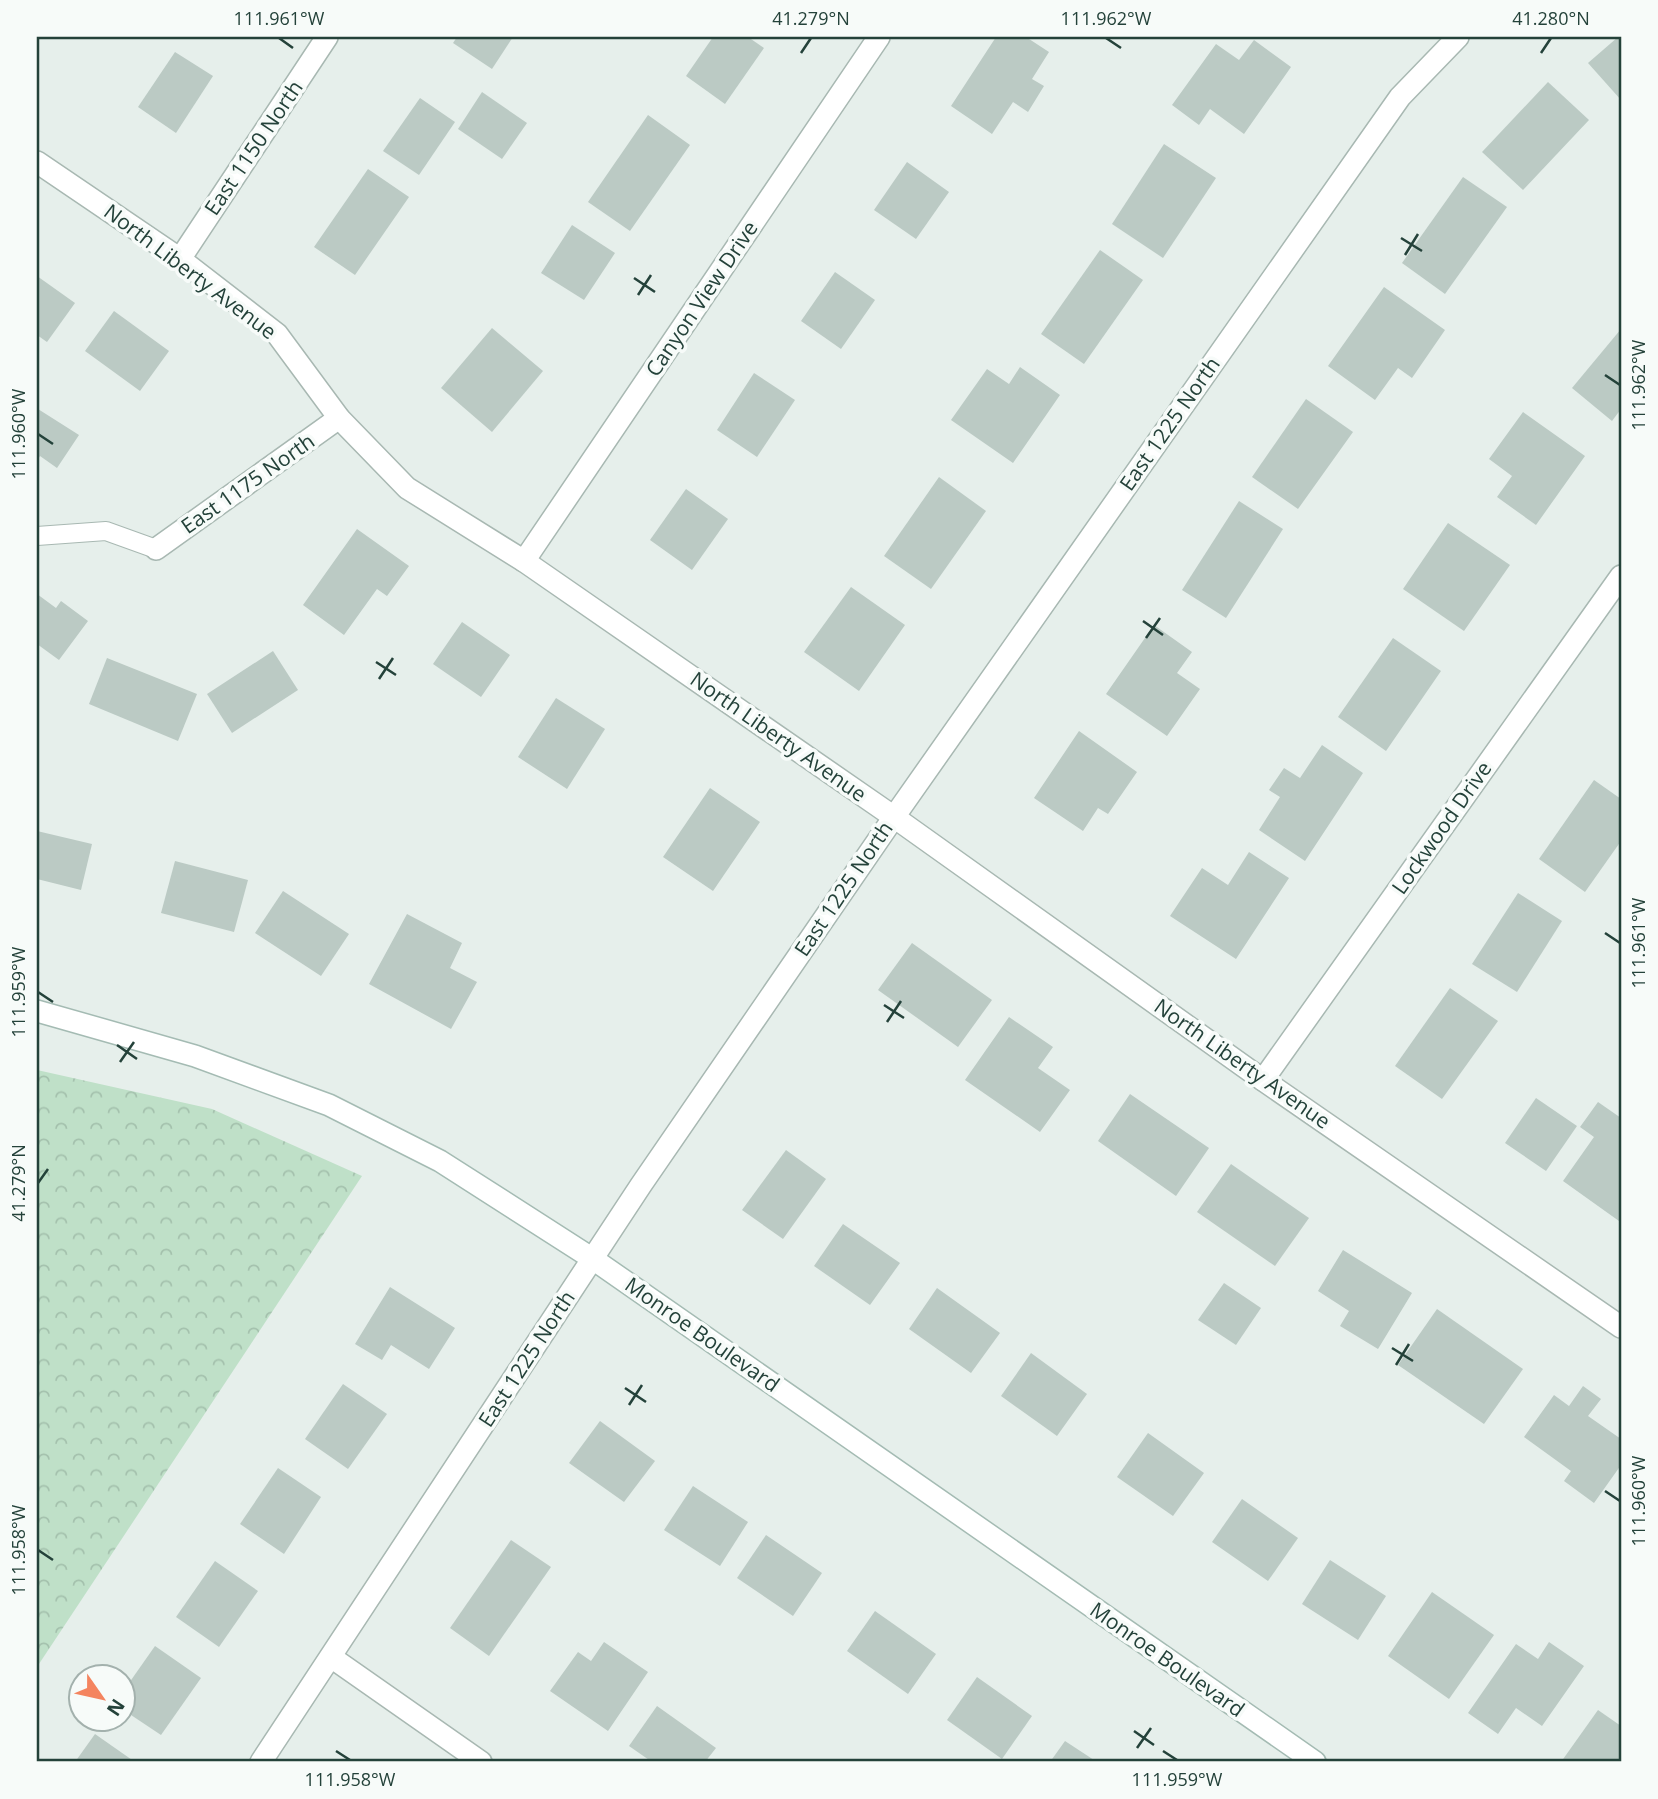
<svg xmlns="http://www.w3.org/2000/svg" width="1658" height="1799" font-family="'Open Sans',sans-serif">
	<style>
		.park { fill: url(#park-crowns) }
		.building { fill: #bbcac4 }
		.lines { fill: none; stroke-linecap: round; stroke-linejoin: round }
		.lane-casing { stroke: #a8b8b2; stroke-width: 20 }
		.street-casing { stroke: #a8b8b2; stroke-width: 24 }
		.secondary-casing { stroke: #a4bbb3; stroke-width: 24 }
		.lane { stroke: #fff; stroke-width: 18 }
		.street { stroke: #fff; stroke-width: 21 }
		.secondary { stroke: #fff; stroke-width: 21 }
		.ticks { fill: none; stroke: #24423a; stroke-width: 2.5 }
		.labels { text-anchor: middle; stroke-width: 7; stroke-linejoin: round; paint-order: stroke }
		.street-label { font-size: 21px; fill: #24423a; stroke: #f7fbf9 }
		.neatline { fill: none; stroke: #24423a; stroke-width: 2.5 }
		.ticks-label { font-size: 18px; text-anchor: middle; fill: #24423a }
	</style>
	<defs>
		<pattern id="park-crowns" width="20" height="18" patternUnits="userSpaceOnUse" patternTransform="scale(1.75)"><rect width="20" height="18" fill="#bfe0c8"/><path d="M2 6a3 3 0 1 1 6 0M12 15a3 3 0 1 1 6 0" fill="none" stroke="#a4c1ad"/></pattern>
	</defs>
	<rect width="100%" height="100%" fill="#e6efeb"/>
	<!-- park -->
	<path class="park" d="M37 1070 212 1109 362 1176 37 1667Z"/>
	<!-- building -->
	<g class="building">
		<path d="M457 37H513L492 69 453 43Z"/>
		<path d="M713 37H748L764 48 725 104 686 76Z"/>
		<path d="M996 37H1026L1049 52 1032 79 1044 86 1028 112 1013 102 992 134 951 106Z"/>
		<path d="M1618 37H1621V100L1588 63Z"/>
		<path d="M1254 40 1291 67 1244 134 1210 109 1199 125 1172 105 1216 44 1239 60Z"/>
		<path d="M175 52 213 76 176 133 138 107Z"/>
		<path d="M1548 82 1589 120 1523 190 1482 152Z"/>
		<path d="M482 92 527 123 502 159 458 129Z"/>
		<path d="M420 98 455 122 419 175 383 151Z"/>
		<path d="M648 115 690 145 630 231 588 202Z"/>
		<path d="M1164 144 1216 178 1163 258 1112 224Z"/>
		<path d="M907 162 949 192 916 239 874 210Z"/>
		<path d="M368 169 409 197 355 275 314 247Z"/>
		<path d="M1463 177 1507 207 1445 294 1402 263Z"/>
		<path d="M572 225 615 253 584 300 541 273Z"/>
		<path d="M1100 250 1143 280 1084 364 1041 334Z"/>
		<path d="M835 272 875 300 841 349 801 321Z"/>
		<path d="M37 276 75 303 47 342 37 335Z"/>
		<path d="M1384 287 1445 330 1412 378 1398 368 1375 400 1328 366Z"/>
		<path d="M114 311 169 351 140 391 85 351Z"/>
		<path d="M492 328 543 371 492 432 441 388Z"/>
		<path d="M1621 329V409L1612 421 1572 388Z"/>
		<path d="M1020 367 1060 395 1013 463 951 420 987 369 1009 384Z"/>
		<path d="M754 373 795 400 757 457 717 430Z"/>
		<path d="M1306 399 1353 432 1298 509 1252 477Z"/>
		<path d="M38 409 79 435 57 468 40 456 37 461Z"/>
		<path d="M1523 412 1585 456 1536 525 1497 497 1512 476 1489 459Z"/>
		<path d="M939 477 986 511 931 589 884 556Z"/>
		<path d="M686 489 728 519 692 570 650 540Z"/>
		<path d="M1239 501 1283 529 1226 618 1182 590Z"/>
		<path d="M1448 523 1510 565 1464 631 1403 589Z"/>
		<path d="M357 529 409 566 387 596 377 589 344 635 303 605Z"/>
		<path d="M851 587 905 625 859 691 804 652Z"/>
		<path d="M37 594 56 608 61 601 88 621 59 660 37 644Z"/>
		<path d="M462 622 510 655 481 697 433 664Z"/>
		<path d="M1154 625 1192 652 1177 673 1200 689 1167 736 1106 694Z"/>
		<path d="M1393 638 1441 671 1386 751 1338 717Z"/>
		<path d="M273 651 298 690 232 733 207 694Z"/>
		<path d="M107 658 197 694 178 741 89 704Z"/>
		<path d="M556 698 605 729 567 789 518 757Z"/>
		<path d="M1079 731 1137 772 1108 814 1098 808 1083 831 1034 798Z"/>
		<path d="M1322 745 1363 773 1305 861 1259 830 1280 797 1269 790 1284 768 1300 778Z"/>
		<path d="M1594 780 1621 799V841L1585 892 1539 859Z"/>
		<path d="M710 788 760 822 713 891 663 857Z"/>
		<path d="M37 831 92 844 81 890 37 879Z"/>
		<path d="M1249 852 1289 878 1236 959 1170 916 1202 868 1228 885Z"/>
		<path d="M175 861 248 880 234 932 161 913Z"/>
		<path d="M283 891 349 934 321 976 255 933Z"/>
		<path d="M1518 893 1562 921 1517 992 1472 964Z"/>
		<path d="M407 914 462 943 450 968 477 982 451 1029 369 984Z"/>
		<path d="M912 943 992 1000 958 1047 878 990Z"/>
		<path d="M1450 988 1498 1021 1442 1099 1395 1066Z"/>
		<path d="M1009 1017 1053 1047 1038 1068 1070 1090 1040 1132 965 1080Z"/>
		<path d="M1130 1094 1209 1148 1176 1196 1098 1141Z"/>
		<path d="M1536 1098 1577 1126 1546 1171 1505 1143Z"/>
		<path d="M1598 1102 1621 1118V1218L1619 1221 1563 1181 1594 1137 1580 1127Z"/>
		<path d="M786 1150 826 1179 783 1239 742 1210Z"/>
		<path d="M1231 1164 1309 1218 1275 1266 1197 1212Z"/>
		<path d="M843 1224 900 1263 870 1305 814 1266Z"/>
		<path d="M1343 1250 1412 1293 1378 1349 1340 1326 1349 1311 1318 1291Z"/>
		<path d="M1224 1283 1261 1308 1236 1345 1198 1320Z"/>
		<path d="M390 1287 455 1328 429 1369 391 1345 382 1360 355 1344Z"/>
		<path d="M937 1288 1000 1333 971 1373 909 1329Z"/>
		<path d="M1437 1309 1523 1369 1484 1424 1398 1365Z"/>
		<path d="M1031 1353 1087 1394 1057 1436 1001 1396Z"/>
		<path d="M343 1384 387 1414 348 1469 305 1439Z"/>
		<path d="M1583 1386 1601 1399 1588 1416 1621 1439V1465L1594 1503 1564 1481 1571 1471 1524 1437 1554 1395 1569 1406Z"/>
		<path d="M600 1421 655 1461 624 1502 569 1463Z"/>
		<path d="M1148 1433 1204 1473 1173 1516 1117 1477Z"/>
		<path d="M278 1468 321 1497 284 1554 240 1524Z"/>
		<path d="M693 1486 748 1522 720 1566 664 1530Z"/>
		<path d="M1242 1499 1298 1538 1268 1581 1212 1542Z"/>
		<path d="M766 1535 822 1573 793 1616 737 1578Z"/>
		<path d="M511 1540 551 1567 489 1656 450 1628Z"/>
		<path d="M1330 1560 1386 1596 1358 1640 1302 1604Z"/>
		<path d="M215 1561 258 1591 219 1647 176 1617Z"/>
		<path d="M1432 1592 1494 1635 1449 1699 1388 1656Z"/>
		<path d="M875 1611 936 1654 908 1694 847 1651Z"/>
		<path d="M604 1642 648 1672 608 1731 550 1691 578 1652 591 1661Z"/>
		<path d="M1549 1642 1584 1666 1542 1726 1516 1708 1498 1734 1468 1713 1516 1644 1538 1659Z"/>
		<path d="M155 1646 201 1678 161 1735 122 1709V1693Z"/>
		<path d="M977 1677 1032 1716 1002 1759 947 1720Z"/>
		<path d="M657 1706 716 1748 705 1762H652L629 1746Z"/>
		<path d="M1598 1710 1621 1726V1762H1561Z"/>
		<path d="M95 1734 135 1762H75Z"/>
		<path d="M1065 1741 1097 1762H1050Z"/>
	</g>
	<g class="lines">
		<!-- lane casing -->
		<g class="lane-casing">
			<path id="lane" d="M37 536 106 531 156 549"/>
		</g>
		<!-- street casing -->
		<g class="street-casing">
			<g id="street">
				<path d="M37 162 180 259 277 334 339 418 407 488 524 561 894 817 1263 1080 1621 1327"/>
				<path d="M180 259 327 37"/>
				<path d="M156 549 339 418"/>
				<path d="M524 561 879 37"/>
				<path d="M1263 1080 1621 576"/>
				<path d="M331 1657 481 1762"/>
				<path d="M261 1762 641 1185 894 817 1400 97 1458 37"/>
			</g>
		</g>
		<!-- secondary casing -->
		<g class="secondary-casing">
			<path id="secondary" d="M37 1011 195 1056 329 1105 440 1161 593 1259 1315 1762"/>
		</g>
		<!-- lane -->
		<use href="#lane" class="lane"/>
		<!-- street -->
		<use href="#street" class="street"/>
		<!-- secondary -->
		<use href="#secondary" class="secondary"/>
	</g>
	<!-- ticks -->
	<path class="ticks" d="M279 38 293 48M1106 38 1121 48M801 53 811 38M1541 53 1551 38M1401 238 1422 251M1405 255 1418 234M634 278 655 292M638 295 651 275M1605 375 1620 385M38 434 53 444M1143 621 1163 635M1146 638 1160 618M376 662 396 675M379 679 393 658M1605 933 1620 943M38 992 53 1002M884 1005 904 1018M887 1022 901 1001M117 1045 137 1059M120 1062 134 1042M38 1183 48 1169M1392 1348 1413 1361M1396 1365 1409 1344M625 1388 646 1402M629 1405 642 1385M1605 1491 1620 1501M38 1550 53 1560M1134 1731 1154 1745M1137 1748 1151 1728M336 1751 350 1760M1163 1751 1177 1760"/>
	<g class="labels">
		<!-- street labels -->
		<g class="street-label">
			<text transform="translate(254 148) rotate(-56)" y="7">East 1150 North</text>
			<text transform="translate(190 272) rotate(37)" y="7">North Liberty Avenue</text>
			<text transform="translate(702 299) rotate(-56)" y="7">Canyon View Drive</text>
			<text transform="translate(1170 424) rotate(-55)" y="7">East 1225 North</text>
			<text transform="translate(248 484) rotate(-35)" y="7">East 1175 North</text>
			<text transform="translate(778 737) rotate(35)" y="7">North Liberty Avenue</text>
			<text transform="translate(1442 828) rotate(-55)" y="7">Lockwood Drive</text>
			<text transform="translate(844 889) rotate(-56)" y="7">East 1225 North</text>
			<text transform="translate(1242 1064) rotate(35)" y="7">North Liberty Avenue</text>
			<text transform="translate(702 1335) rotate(35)" y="7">Monroe Boulevard</text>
			<text transform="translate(527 1359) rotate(-57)" y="7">East 1225 North</text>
			<text transform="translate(1167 1660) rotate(35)" y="7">Monroe Boulevard</text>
		</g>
	</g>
	<!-- border -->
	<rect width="1658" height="1799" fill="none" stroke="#f7fbf9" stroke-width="77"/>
	<!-- north arrow -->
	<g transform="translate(102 1698) rotate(124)"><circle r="33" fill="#f7fbf9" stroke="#a3b1ad" stroke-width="2"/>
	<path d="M0-5L12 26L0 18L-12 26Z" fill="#f4845f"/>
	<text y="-10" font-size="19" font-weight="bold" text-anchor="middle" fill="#24423a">N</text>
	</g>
	<rect x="38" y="38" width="1582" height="1722" class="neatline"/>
	<g class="ticks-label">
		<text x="279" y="25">111.961°W</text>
		<text x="811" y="25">41.279°N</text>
		<text x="1106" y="25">111.962°W</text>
		<text x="1551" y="25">41.280°N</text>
		<text transform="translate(1639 385) rotate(-90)" y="6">111.962°W</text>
		<text transform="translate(19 434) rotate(-90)" y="6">111.960°W</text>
		<text transform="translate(1639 943) rotate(-90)" y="6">111.961°W</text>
		<text transform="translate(19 992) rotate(-90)" y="6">111.959°W</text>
		<text transform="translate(19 1183) rotate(-90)" y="6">41.279°N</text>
		<text transform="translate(1639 1501) rotate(-90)" y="6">111.960°W</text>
		<text transform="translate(19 1550) rotate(-90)" y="6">111.958°W</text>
		<text x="350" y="1786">111.958°W</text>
		<text x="1177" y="1786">111.959°W</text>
	</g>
</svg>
